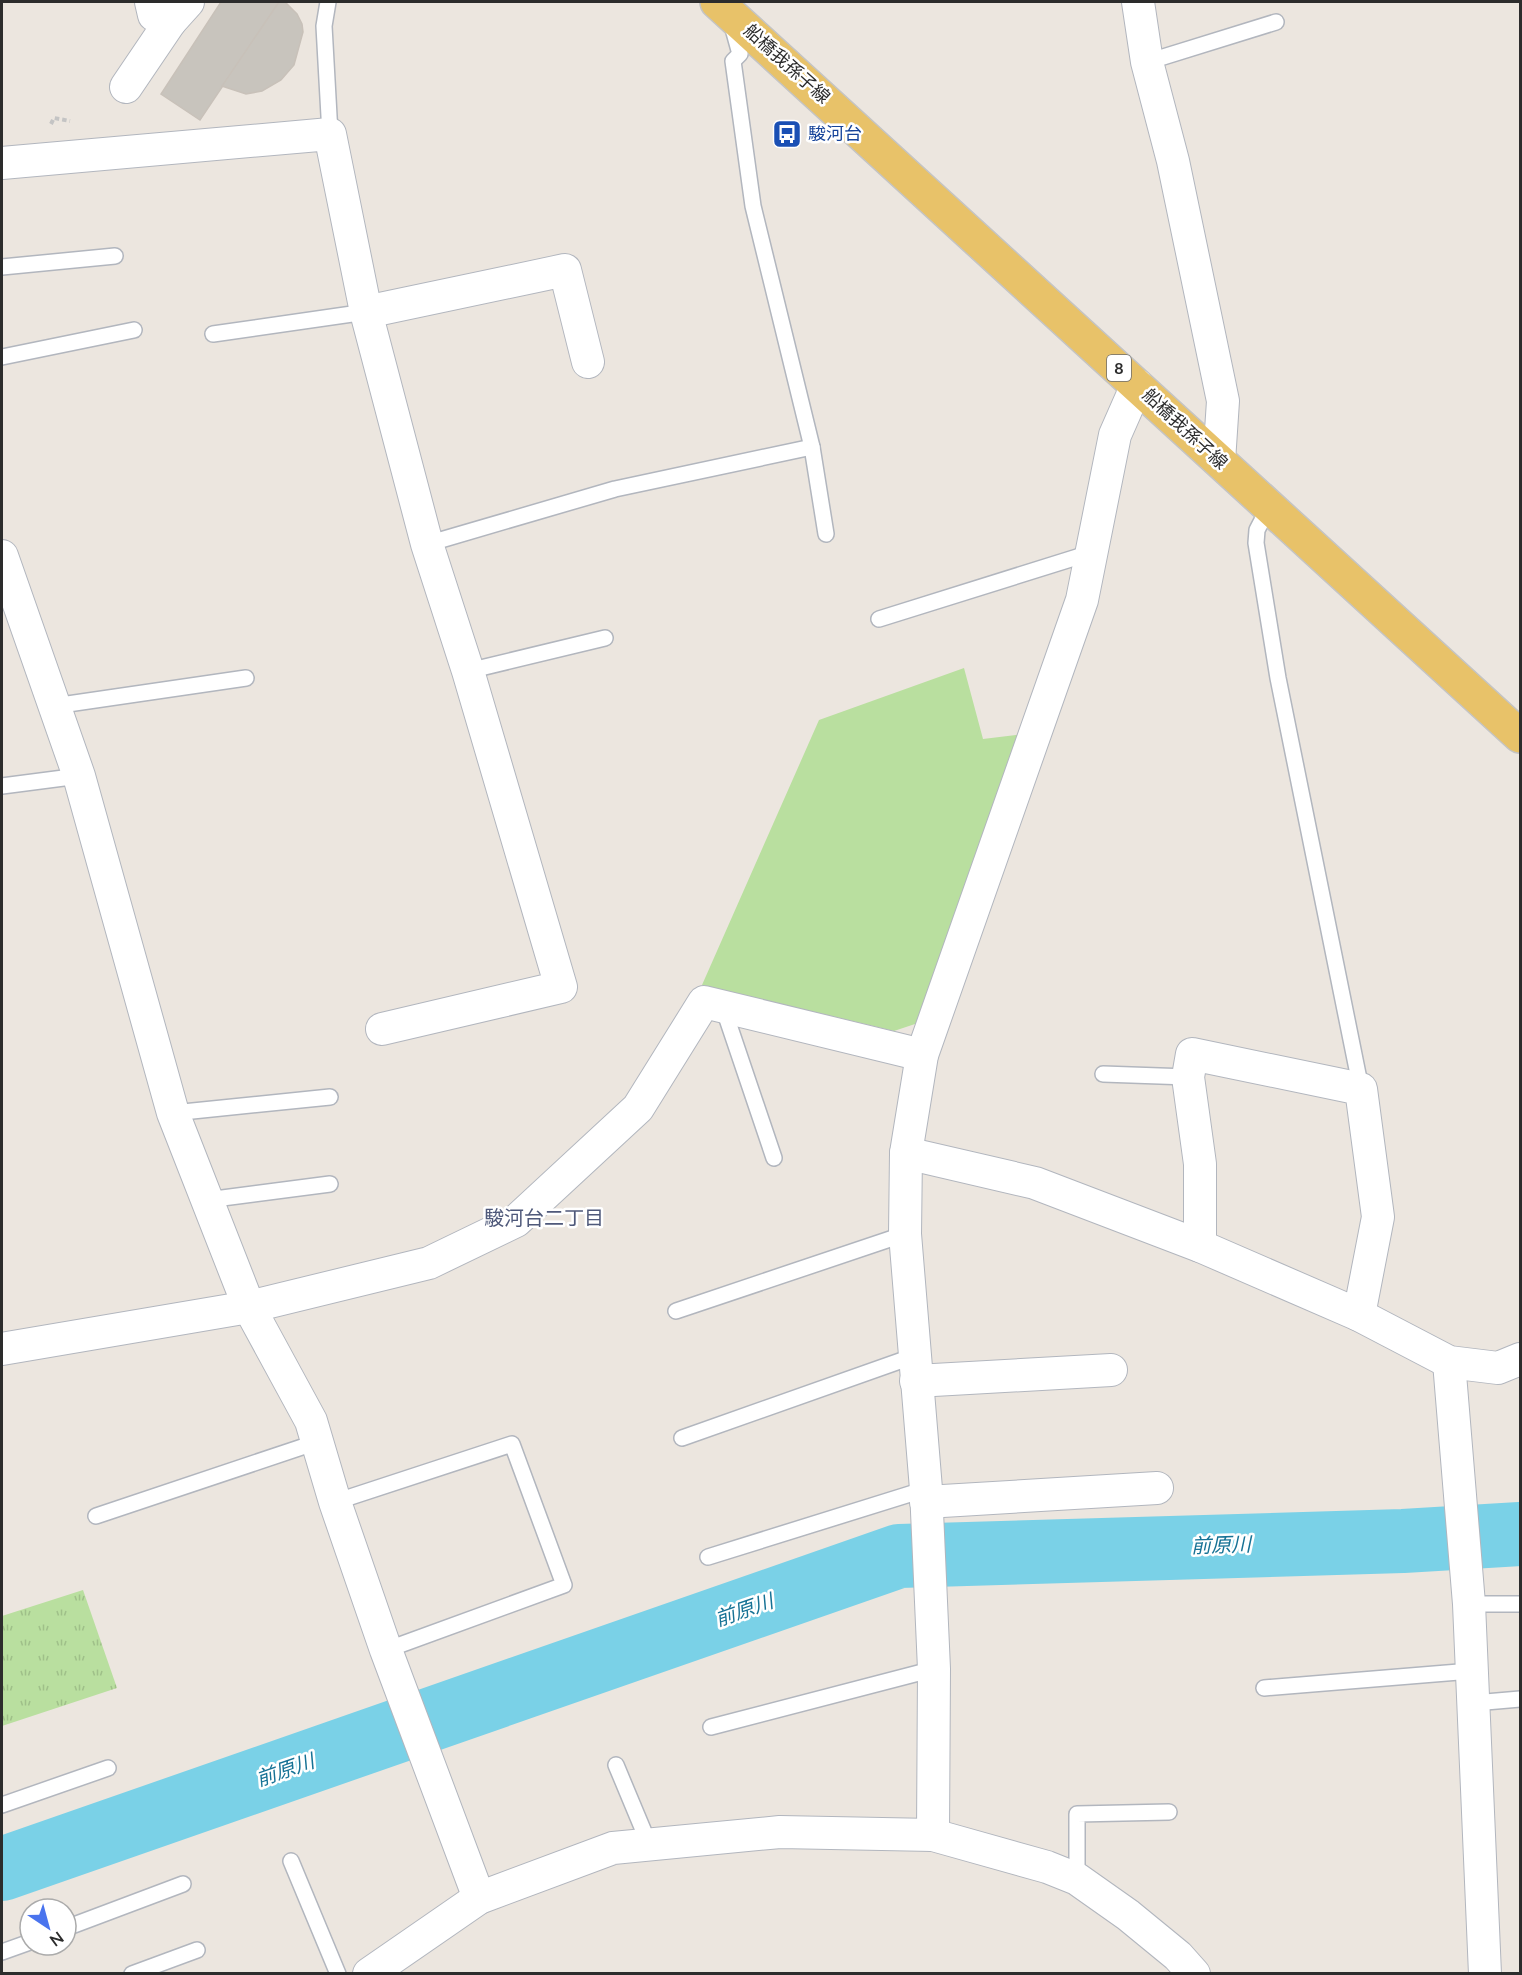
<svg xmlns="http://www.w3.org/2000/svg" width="1522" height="1975" font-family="Lato,'Noto Sans JP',sans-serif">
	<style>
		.grass { fill: #b9df9f }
		.park { fill: url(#park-tufts) }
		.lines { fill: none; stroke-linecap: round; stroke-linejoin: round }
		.river { stroke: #7ad1e7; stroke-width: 64 }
		.building { fill: #c8c4bd; stroke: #c8c1b9; stroke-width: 1.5 }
		.lane-casing { stroke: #b2b6be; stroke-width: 18 }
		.street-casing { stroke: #b2b6be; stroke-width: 34 }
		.primary-casing { stroke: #c4c4c4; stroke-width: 36 }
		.path { stroke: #c4c4c4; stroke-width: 4; stroke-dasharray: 4.5 3; stroke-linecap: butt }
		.lane { stroke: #fff; stroke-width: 15 }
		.street { stroke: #fff; stroke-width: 32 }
		.primary { stroke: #e8c269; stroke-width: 33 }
		.labels { text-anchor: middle; stroke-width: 5; stroke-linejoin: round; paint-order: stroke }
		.shield { fill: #fff; stroke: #6b6b6b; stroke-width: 1.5 }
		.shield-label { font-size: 16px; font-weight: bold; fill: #2c2c2c }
		.street-label { font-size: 18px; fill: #2c2c2c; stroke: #fff }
		.transit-label { font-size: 18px; fill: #164399; stroke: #fff; text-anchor: start }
		.neighbourhood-label { font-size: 20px; fill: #4f597a; stroke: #fff }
		.water-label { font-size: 20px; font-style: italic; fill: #167295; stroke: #fff }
	</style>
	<defs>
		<pattern id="park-tufts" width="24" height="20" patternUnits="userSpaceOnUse" patternTransform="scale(1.5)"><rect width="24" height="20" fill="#b9df9f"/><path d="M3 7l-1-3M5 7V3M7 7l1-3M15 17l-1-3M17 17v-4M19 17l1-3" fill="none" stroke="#9fc089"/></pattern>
	</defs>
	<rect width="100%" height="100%" fill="#ece6df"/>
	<!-- grass -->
	<path class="grass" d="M964 668 983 739 1025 734 924 1021 894 1031 702 985 819 720Z"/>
	<!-- park -->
	<path class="park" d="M83 1590 117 1688 2 1726V1616Z"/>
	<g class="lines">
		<!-- river -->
		<path class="river" d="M2 1869 899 1556 1403 1541 1520 1534"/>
	</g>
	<!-- building -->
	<g class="building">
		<path d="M221 2H279L200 120 161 94Z"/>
		<path d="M279 2H285L297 14 302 24 303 32 294 65 281 80 262 91 246 94 222 86Z"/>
	</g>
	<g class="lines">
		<!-- lane casing -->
		<g class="lane-casing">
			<g id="lane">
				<path d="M328 2 324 26 330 134"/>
				<path d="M732 25 740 54 733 61 753 206 812 447 826 534"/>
				<path d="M1147 62 1276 22"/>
				<path d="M2 267 115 256"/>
				<path d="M213 334 366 312"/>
				<path d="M2 357 134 330"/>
				<path d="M1270 505 1257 530 1256 543 1278 678 1361 1089"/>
				<path d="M427 544 615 489 812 447"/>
				<path d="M879 619 1090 553"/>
				<path d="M468 671 605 638"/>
				<path d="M54 706 246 678"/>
				<path d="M2 786 79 776"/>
				<path d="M723 1007 774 1158"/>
				<path d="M1103 1074 1188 1077"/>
				<path d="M173 1113 330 1097"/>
				<path d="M207 1200 330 1184"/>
				<path d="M676 1311 905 1234"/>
				<path d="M682 1438 914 1356"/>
				<path d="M335 1502 512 1444 564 1585 386 1650"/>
				<path d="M96 1516 317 1442"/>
				<path d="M708 1557 926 1489"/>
				<path d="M1469 1604H1520"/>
				<path d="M1264 1688 1471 1671"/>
				<path d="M1474 1703 1520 1699"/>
				<path d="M711 1727 934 1669"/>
				<path d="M616 1765 649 1844"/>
				<path d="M2 1805 108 1768"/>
				<path d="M291 1861 338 1974"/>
				<path d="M1077 1879V1814L1169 1812"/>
				<path d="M66 1928 183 1884"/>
				<path d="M2 1952 30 1942"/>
				<path d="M132 1974 197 1950"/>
			</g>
		</g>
		<!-- street casing -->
		<g class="street-casing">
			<g id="street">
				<path d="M151 2 154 15 170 22 188 2"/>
				<path d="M1138 2 1147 62 1173 161 1223 401 1219 461"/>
				<path d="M126 87 170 22"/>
				<path d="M2 163 330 134 366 312 427 544 468 671 561 987 382 1029"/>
				<path d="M366 312 565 270 588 362"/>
				<path d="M2 556 79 776 173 1113 249 1307 311 1421 335 1502 386 1650 479 1898"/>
				<path d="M906 1153 1035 1183 1200 1246 1359 1315 1449 1362 1498 1368 1520 1359"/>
				<path d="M1200 1246V1164L1188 1077 1192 1054 1361 1089 1378 1217 1359 1315"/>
				<path d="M2 1349 249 1307 429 1263 516 1221 638 1108 704 1002 922 1055"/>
				<path d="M1449 1362 1469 1604 1485 1974"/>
				<path d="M916 1381 1111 1370"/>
				<path d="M926 1502 1157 1488"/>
				<path d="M933 1835 934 1669 926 1489 905 1234 906 1153 922 1055 1082 600 1115 435 1137 385"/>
				<path d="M369 1974 479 1898 613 1848 780 1832 933 1835 1047 1867 1077 1879 1128 1915 1178 1956 1194 1974"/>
			</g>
		</g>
		<!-- primary casing -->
		<g class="primary-casing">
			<path id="primary" d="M717 2 1520 736"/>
		</g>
		<!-- path -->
		<path class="path" d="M51 124 54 118 70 121"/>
		<!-- lane -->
		<use href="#lane" class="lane"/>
		<!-- street -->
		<use href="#street" class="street"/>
		<!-- primary -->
		<use href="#primary" class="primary"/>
	</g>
	<!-- icons -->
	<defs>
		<g id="bus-square" transform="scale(1.5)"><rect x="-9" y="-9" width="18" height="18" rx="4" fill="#1a4fb4" stroke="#fff"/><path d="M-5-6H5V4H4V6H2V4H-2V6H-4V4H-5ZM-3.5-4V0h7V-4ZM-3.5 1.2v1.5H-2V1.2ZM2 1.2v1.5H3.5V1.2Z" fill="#fff"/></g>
	</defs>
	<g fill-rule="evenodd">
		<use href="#bus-square" x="787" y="134"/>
	</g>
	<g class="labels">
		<!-- shield labels -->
		<rect class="shield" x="1107" y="355" width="24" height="26" rx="4.5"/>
		<g class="shield-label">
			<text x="1119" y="374">8</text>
		</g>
		<!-- street labels -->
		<g class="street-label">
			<text transform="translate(787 64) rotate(42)" y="6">船橋我孫子線</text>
			<text transform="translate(1185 429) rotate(43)" y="6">船橋我孫子線</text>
		</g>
		<!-- transit labels -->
		<g class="transit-label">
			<text x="808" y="140">駿河台</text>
		</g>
		<!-- neighbourhood labels -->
		<g class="neighbourhood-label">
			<text x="544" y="1225">駿河台二丁目</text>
		</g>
		<!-- water labels -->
		<g class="water-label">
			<text transform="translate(1221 1545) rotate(-2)" y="7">前原川</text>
			<text transform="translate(744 1610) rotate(-19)" y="7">前原川</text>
			<text transform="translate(285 1770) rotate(-19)" y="7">前原川</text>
		</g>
	</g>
	<!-- border -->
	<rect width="1522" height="1975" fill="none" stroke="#2c2c2c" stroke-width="6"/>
	<!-- north arrow -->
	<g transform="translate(48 1927) rotate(144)"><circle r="28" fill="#ffffff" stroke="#ababab" stroke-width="1.5"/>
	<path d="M0-4.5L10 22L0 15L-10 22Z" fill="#4a74ee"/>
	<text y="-9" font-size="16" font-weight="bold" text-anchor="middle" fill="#2c2c2c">N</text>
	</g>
</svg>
